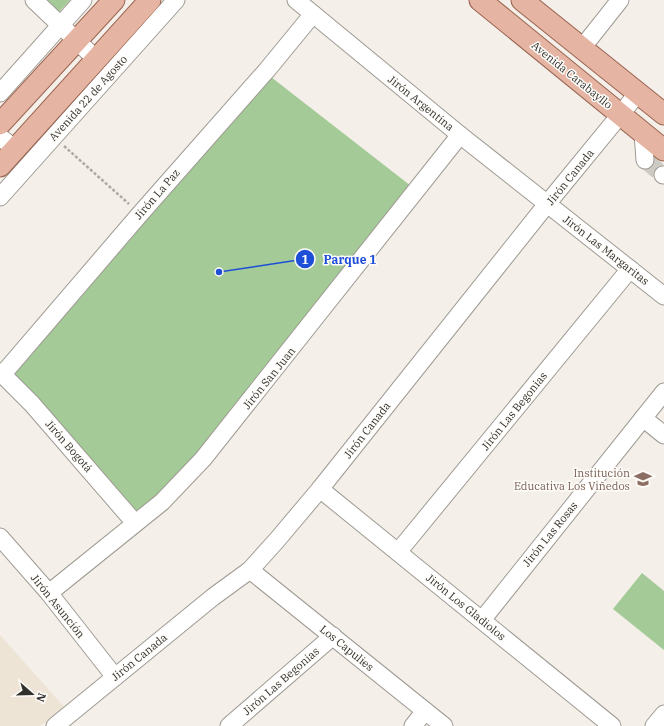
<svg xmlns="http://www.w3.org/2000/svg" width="664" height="726" font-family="'IBM Plex Serif',serif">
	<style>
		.built { fill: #ede4d6 }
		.green { fill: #a3ca97 }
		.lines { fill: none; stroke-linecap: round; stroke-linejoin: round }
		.minor-tunnel { stroke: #cdc9c3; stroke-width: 17; stroke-dasharray: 17 8; stroke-linecap: butt }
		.minor-casing { stroke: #9f9b94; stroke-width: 19 }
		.major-casing { stroke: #9a6552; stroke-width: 23 }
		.path { stroke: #ada9a3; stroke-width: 2.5; stroke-dasharray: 3 2; stroke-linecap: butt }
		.minor { stroke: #fff; stroke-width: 17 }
		.major { stroke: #e5b4a3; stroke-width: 21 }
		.labels { text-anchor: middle; stroke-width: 3; stroke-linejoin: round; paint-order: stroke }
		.street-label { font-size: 11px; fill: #31302d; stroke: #fffdfa }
		.education-label { font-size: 11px; fill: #785e54; stroke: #fffdfa; text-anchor: end }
		.leader { fill: none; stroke: #1d4ed8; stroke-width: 1.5 }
		.callout-dot { fill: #1d4ed8; stroke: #fffdfa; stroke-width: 1.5 }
		.mark-label { font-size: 12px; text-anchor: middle; font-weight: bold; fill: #fff }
		.callout-label { font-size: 12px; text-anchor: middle; font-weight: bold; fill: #1d4ed8; stroke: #fffdfa; stroke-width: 3; stroke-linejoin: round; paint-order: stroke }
	</style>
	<rect width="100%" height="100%" fill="#f4efe8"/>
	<!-- built -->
	<path class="built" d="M0 635 65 708 40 726H0Z"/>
	<!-- green -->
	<g class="green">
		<path d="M45 0H70L59 12Z"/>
		<path d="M271 77 411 186 198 454 142 512H134L13 374 14 365Z"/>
		<path d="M642 573 664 591V650L613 609Z"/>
	</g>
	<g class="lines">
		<!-- minor-tunnel -->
		<path class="minor-tunnel" d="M645 160 663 175"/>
		<!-- minor casing -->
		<g class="minor-casing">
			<g id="minor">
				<path d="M34 0 96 59"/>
				<path d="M296 0 460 135 664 296"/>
				<path d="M582 48 620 0"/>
				<path d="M0 93 83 0"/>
				<path d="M643 133 645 160"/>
				<path d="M0 137 15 149"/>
				<path d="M663 175H664"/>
				<path d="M0 197 176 0"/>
				<path d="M0 372 32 404 135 523"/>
				<path d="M2 375 140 214 267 70 313 14"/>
				<path d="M643 418 664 435"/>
				<path d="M320 489 612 726"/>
				<path d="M0 537 49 593 115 677"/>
				<path d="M398 552 630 269"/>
				<path d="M250 570 444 726"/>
				<path d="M49 593 162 502 203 459 460 135"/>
				<path d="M482 620 664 392"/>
				<path d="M55 726 213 597 250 570 277 540 320 489 547 204 638 93"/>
				<path d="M229 726 333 636"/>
				<path d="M413 726 425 711"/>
				<path d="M654 726 664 714"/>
			</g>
		</g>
		<!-- major casing -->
		<g class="major-casing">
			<g id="major">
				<path d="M480 0 664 150"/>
				<path d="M522 0 664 114"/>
				<path d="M0 124 114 0"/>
				<path d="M0 166 150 0"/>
			</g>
		</g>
		<!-- path -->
		<path class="path" d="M64 146 129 204"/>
		<!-- minor -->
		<use href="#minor" class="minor"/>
		<!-- major -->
		<use href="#major" class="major"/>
	</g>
	<!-- icons -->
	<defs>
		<g id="school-bare" transform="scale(1.38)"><path d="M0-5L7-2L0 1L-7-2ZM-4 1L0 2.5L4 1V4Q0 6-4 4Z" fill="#8d6e63" stroke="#fffdfa" stroke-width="2.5" paint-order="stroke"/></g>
	</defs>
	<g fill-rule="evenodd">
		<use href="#school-bare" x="643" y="479"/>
	</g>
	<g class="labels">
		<!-- street labels -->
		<g class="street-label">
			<text transform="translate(572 75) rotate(39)" y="4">Avenida Carabayllo</text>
			<text transform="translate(88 98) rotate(-48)" y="4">Avenida 22 de Agosto</text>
			<text transform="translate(421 103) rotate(39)" y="4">Jirón Argentina</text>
			<text transform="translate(570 177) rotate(-51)" y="4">Jirón Canada</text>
			<text transform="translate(157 194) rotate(-49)" y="4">Jirón La Paz</text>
			<text transform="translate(606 250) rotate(38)" y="4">Jirón Las Margaritas</text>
			<text transform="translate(269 378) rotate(-51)" y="4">Jirón San Juan</text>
			<text transform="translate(514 411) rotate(-51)" y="4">Jirón Las Begonias</text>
			<text transform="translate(367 430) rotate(-52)" y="4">Jirón Canada</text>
			<text transform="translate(69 446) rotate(49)" y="4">Jirón Bogotá</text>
			<text transform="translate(550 534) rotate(-51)" y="4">Jirón Las Rosas</text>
			<text transform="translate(58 606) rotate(51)" y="4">Jirón Asunción</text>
			<text transform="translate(466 607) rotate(39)" y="4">Jirón Los Gladiolos</text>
			<text transform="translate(347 648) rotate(39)" y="4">Los Capulies</text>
			<text transform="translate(139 657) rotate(-39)" y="4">Jirón Canada</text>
			<text transform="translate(281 681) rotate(-41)" y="4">Jirón Las Begonias</text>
		</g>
		<!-- education labels -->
		<g class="education-label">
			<text x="630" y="477">Institución<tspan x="630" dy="13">Educativa Los Viñedos</tspan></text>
		</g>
	</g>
	<!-- callouts -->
	<path class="leader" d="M219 272L305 259"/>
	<g class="callout-dot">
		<circle cx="219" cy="272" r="4"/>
		<circle cx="305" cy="259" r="10"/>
	</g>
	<g class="mark-label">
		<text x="305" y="264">1</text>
	</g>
	<g class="callout-label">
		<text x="350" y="264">Parque 1</text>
	</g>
	<!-- north arrow -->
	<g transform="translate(32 694) rotate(110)" stroke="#fffdfa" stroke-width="3" paint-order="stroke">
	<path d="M0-3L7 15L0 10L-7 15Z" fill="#31302d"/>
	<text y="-6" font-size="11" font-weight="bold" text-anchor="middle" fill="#31302d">N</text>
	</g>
</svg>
